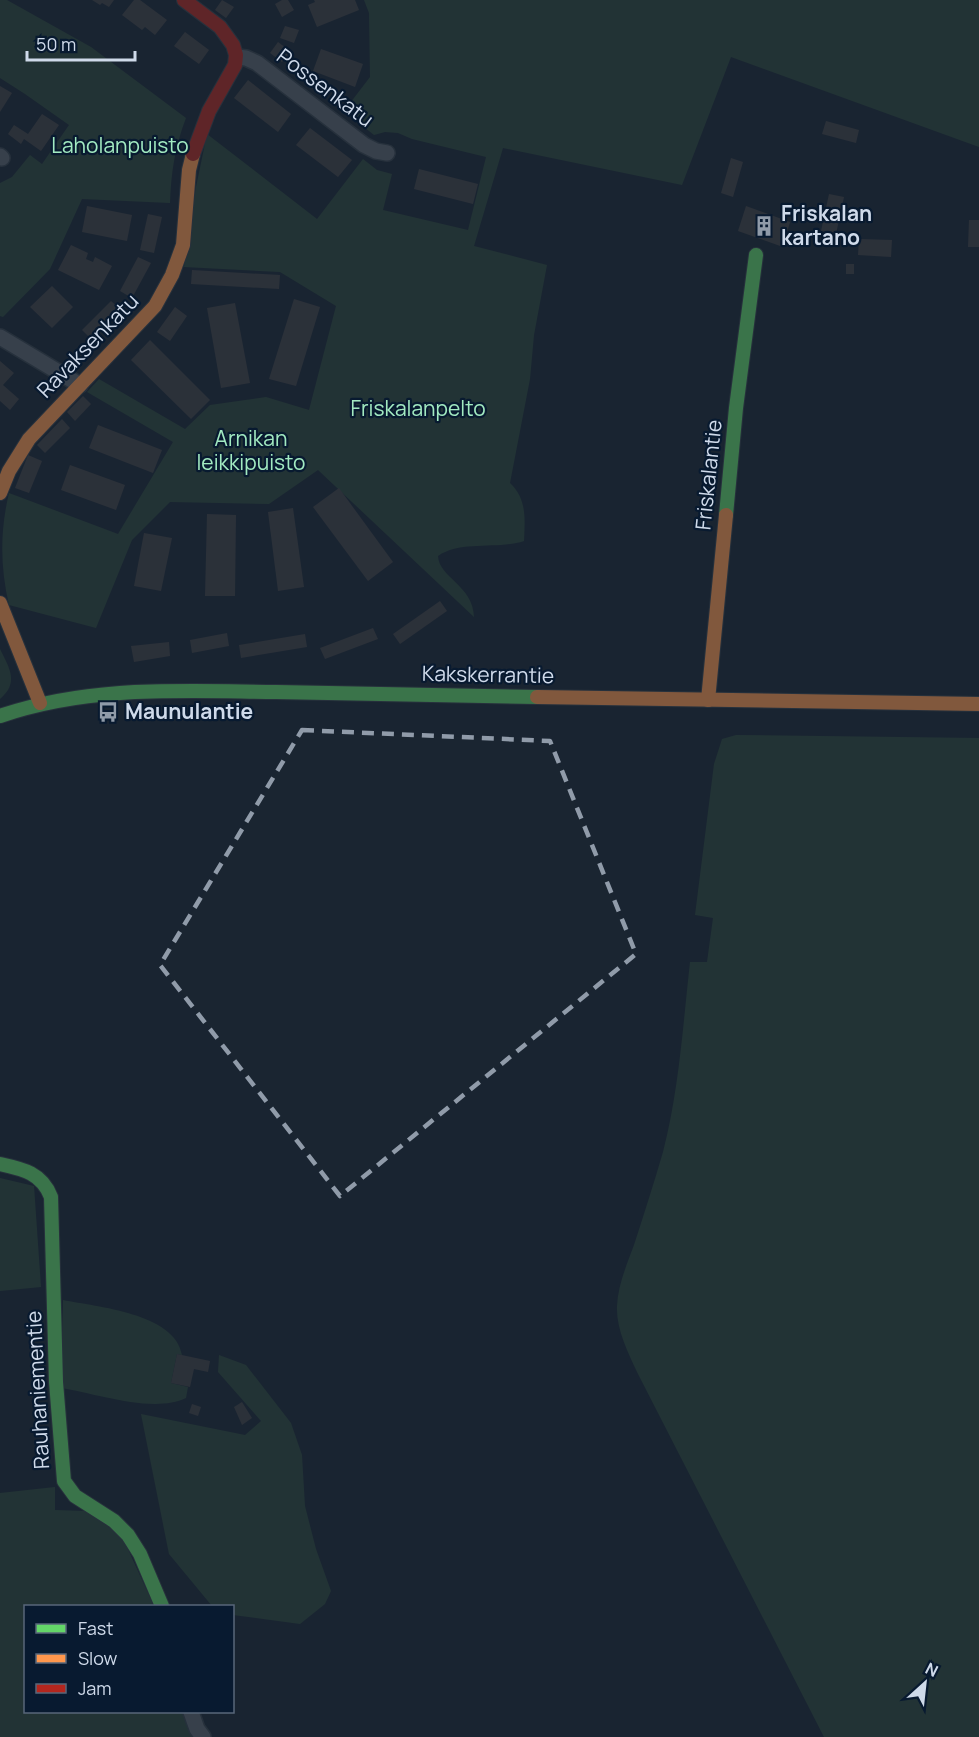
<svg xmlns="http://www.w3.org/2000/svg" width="979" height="1737" font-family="Manrope,sans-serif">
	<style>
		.green { fill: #2d463b }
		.building { fill: #424044 }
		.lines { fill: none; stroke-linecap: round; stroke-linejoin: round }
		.street-casing { stroke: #37404a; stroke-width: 18 }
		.fast-casing { stroke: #37404a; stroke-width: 16 }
		.slow-casing { stroke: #37404a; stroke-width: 16 }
		.jam-casing { stroke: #37404a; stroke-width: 16 }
		.street { stroke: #5b626c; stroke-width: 15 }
		.fast { stroke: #63d668; stroke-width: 14 }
		.slow { stroke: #ff974d; stroke-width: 14 }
		.jam { stroke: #b3261e; stroke-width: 14 }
		.marked { fill: none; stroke: #909ba9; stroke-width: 4.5; stroke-dasharray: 12 8; stroke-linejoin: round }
		.labels { text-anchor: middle; stroke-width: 4.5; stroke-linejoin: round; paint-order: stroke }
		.street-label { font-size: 21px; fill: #cfdaea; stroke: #081a30 }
		.park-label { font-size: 21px; fill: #a2eac1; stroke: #081a30 }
		.poi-label { font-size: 21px; font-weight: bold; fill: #cfdaea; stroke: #081a30; text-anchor: start }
	</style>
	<rect width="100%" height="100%" fill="#1a2531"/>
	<!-- green -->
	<g class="green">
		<path d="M0 0H7L91 47 186 118C175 146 171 173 170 203L82 199 50 269 3 317 0 316V183L12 177 30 155 42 164 69 125 25 94 0 78Z"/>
		<path d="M364 0H979V147L731 57 682 185 503 148 474 246 547 265 534 335 530 379 510 483C527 499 525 519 524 541 497 550 462 540 438 556 439 578 473 585 474 617L318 470 269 504 170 502 132 540 96 628 9 605C0 566 0 531 9 493L118 534 173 442 87 392 99 379 185 429 210 405 266 397 309 410 336 306 280 272 184 267 196 187 207 134 317 219 363 159 377 170 392 174 383 210 468 230 486 157 412 139 398 133 385 132 374 135 344 111 370 77 369 13Z"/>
		<path d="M0 649C10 669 19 683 0 699Z"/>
		<path d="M736 735 979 738V1737H824L637 1372C628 1352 616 1329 617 1306 618 1285 627 1264 634 1245 644 1214 654 1183 663 1152 679 1090 683 1025 690 962H707L713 918 695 915 714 764 722 739Z"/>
		<path d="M0 1178 34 1186 41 1287 0 1291Z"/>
		<path d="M63 1300C97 1307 175 1313 182 1355L177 1354 171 1383 188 1387 186 1398C153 1414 95 1393 61 1388Z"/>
		<path d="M219 1355 246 1365 291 1423 302 1455 305 1506 316 1549 331 1591 325 1604 300 1624 233 1615 232 1606H212L169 1554 141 1414 245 1435 261 1421 218 1372Z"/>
		<path d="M55 1487V1510L86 1511 121 1534 154 1606H26V1712H183L187 1727 192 1737H0V1493Z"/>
	</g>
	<!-- building -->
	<g class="building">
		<path d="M92 0H114L109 7 102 3 100 5Z"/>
		<path d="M134 0H140L167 20 155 35 145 27 142 30 122 15Z"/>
		<path d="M222 0 234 7 226 18 215 10Z"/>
		<path d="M282 0H288L294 10 282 17 275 4Z"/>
		<path d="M314 0H355L359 10 317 27 308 5 315 2Z"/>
		<path d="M285 26 299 30 294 43 280 38Z"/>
		<path d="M185 32 209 50 199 64 174 46Z"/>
		<path d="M278 42 290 51 282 62 270 53Z"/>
		<path d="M321 49 363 64 355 87 313 71Z"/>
		<path d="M248 80 291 114 278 132 234 98Z"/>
		<path d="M0 86 12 93 0 112Z"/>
		<path d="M42 114 59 125 41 151 24 139 21 144 8 134 14 125 28 134Z"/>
		<path d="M826 121 859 130 856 143 822 134Z"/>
		<path d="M310 128 352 160 338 177 296 145Z"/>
		<path d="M731 158 743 162 733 197 721 193Z"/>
		<path d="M419 169 478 184 473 204 414 189Z"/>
		<path d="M829 194 844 197 836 234 821 231Z"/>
		<path d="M87 206 132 215 127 241 82 232Z"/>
		<path d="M746 206 790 222 783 247 738 231Z"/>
		<path d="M148 214 162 217 154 253 140 250Z"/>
		<path d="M969 220H979V247H968Z"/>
		<path d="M859 239 892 240 891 257 858 255Z"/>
		<path d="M71 245 88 253 86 259 93 262 95 257 112 266 99 290 58 270Z"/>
		<path d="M138 257 151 263 132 298 120 291Z"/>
		<rect x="846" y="264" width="8" height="10"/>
		<path d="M192 270 280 275 279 289 191 284Z"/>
		<path d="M52 286 73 307 52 328 30 307Z"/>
		<path d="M294 299 320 307 296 386 269 379Z"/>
		<path d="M111 301 121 310 92 340 82 330Z"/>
		<path d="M235 303 250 383 221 388 207 308Z"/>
		<path d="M175 307 187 316 170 341 157 332Z"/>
		<path d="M150 340 210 400 191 419 131 360Z"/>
		<path d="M0 361 14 373 3 385 19 399 10 410 0 401Z"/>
		<path d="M83 396 91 404 75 421 67 412Z"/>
		<path d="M62 419 70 428 45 453 37 445Z"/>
		<path d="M98 425 162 450 153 473 89 448Z"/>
		<path d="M28 455 42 461 29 493 15 488Z"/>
		<path d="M70 465 125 485 116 510 61 490Z"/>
		<path d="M339 488 393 562 368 581 313 507Z"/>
		<path d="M293 508 304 587 278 591 268 512Z"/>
		<path d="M207 514 236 515 235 596H205Z"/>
		<path d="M144 533 172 538 161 591 134 586Z"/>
		<path d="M440 601 447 611 400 644 393 634Z"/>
		<path d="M373 628 378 639 325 659 320 648Z"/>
		<path d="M227 633 229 646 192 653 190 640Z"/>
		<path d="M305 634 307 647 241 658 239 645Z"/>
		<path d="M169 642 170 656 134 662 131 646Z"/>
		<path d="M177 1354 210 1361 208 1372 194 1369 190 1387 171 1383Z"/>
		<path d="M242 1402 252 1418 242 1425 234 1407Z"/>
		<path d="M192 1404 201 1407 198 1416 189 1413Z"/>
	</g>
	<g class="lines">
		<!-- street casing -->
		<g class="street-casing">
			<g id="street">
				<path d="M237 57 246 58 257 63 364 145 376 151 387 153"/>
				<path d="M0 156 2 158"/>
				<path d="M0 337 80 385"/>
				<path d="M191 1712 197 1729 203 1737"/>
			</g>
		</g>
		<!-- fast casing -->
		<g class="fast-casing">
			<g id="fast">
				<path d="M726 515 736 408 756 255"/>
				<path d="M0 716C91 685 181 691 276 692 363 694 450 695 537 697"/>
				<path d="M0 1164C23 1169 42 1173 51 1197L56 1382 64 1481 75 1496 114 1521 128 1535 140 1554 162 1606"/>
			</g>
		</g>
		<!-- slow casing -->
		<g class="slow-casing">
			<g id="slow">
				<path d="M0 493 9 471 29 439 155 306 172 275 183 245 189 170 193 154"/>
				<path d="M0 603 40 703"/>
				<path d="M537 697 979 704"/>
				<path d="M708 700 726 515"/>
			</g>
		</g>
		<!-- jam casing -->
		<g class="jam-casing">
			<path id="jam" d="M184 0 220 27 233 45 236 55 235 65 209 111 193 154"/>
		</g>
		<!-- street -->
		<use href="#street" class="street"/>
		<!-- fast -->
		<use href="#fast" class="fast"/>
		<!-- slow -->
		<use href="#slow" class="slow"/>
		<!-- jam -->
		<use href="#jam" class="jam"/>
	</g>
	<!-- marked area -->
	<path d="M0 0H979V1737H0ZM302 730 550 741 636 954 340 1196 160 965Z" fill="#1a2531" fill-opacity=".55" fill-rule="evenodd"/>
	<path class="marked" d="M302 730 550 741 636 954 340 1196 160 965Z"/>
	<!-- icons -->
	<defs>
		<g id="building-bare" transform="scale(1.62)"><path d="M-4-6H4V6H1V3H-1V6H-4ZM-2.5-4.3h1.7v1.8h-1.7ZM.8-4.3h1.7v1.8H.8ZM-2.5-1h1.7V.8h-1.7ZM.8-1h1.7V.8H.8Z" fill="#909ba9" stroke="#081a30" stroke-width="2.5" paint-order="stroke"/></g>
		<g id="bus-bare" transform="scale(1.62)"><path d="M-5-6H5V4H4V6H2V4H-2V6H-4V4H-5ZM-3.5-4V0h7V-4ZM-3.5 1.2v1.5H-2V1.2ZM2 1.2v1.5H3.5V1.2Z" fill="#909ba9" stroke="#081a30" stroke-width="2.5" paint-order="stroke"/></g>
	</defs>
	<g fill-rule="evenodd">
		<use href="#building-bare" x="764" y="226"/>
		<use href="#bus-bare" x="108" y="712"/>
	</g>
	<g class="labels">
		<!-- street labels -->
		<g class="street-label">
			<text transform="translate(325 88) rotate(37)" y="7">Possenkatu</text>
			<text transform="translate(88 346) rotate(-46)" y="7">Ravaksenkatu</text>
			<text transform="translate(709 475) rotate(-84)" y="7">Friskalantie</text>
			<text transform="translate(488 675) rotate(1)" y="7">Kakskerrantie</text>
			<text transform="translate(38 1390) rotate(-93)" y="7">Rauhaniementie</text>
		</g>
		<!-- park labels -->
		<g class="park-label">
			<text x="120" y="153">Laholanpuisto</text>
			<text x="418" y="416">Friskalanpelto</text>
			<text x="251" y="446">Arnikan<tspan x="251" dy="24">leikkipuisto</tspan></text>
		</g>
		<!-- poi labels -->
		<g class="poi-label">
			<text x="781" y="221">Friskalan<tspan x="781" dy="24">kartano</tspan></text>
			<text x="125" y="719">Maunulantie</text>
		</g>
	</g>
	<!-- legend -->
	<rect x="24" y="1605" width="210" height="108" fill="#081a30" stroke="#58677a" stroke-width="1.5"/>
	<rect x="36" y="1624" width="30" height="9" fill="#63d668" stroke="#58677a" stroke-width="1.5"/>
	<text x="78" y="1635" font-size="18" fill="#cfdaea">Fast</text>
	<rect x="36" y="1654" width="30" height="9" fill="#ff974d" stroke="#58677a" stroke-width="1.5"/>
	<text x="78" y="1665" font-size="18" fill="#cfdaea">Slow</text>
	<rect x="36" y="1684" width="30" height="9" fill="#b3261e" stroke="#58677a" stroke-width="1.5"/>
	<text x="78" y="1695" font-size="18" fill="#cfdaea">Jam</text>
	<!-- north arrow -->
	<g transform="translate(925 1683) rotate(27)" stroke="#081a30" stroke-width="4.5" paint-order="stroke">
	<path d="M0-4.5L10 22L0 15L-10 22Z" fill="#cfdaea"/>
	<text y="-9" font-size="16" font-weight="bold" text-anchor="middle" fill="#cfdaea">N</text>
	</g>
	<!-- scale -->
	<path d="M27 51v9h108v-9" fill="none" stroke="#cfdaea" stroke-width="3"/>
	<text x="36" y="51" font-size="18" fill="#cfdaea" stroke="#081a30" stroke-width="4.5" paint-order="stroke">50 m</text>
</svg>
